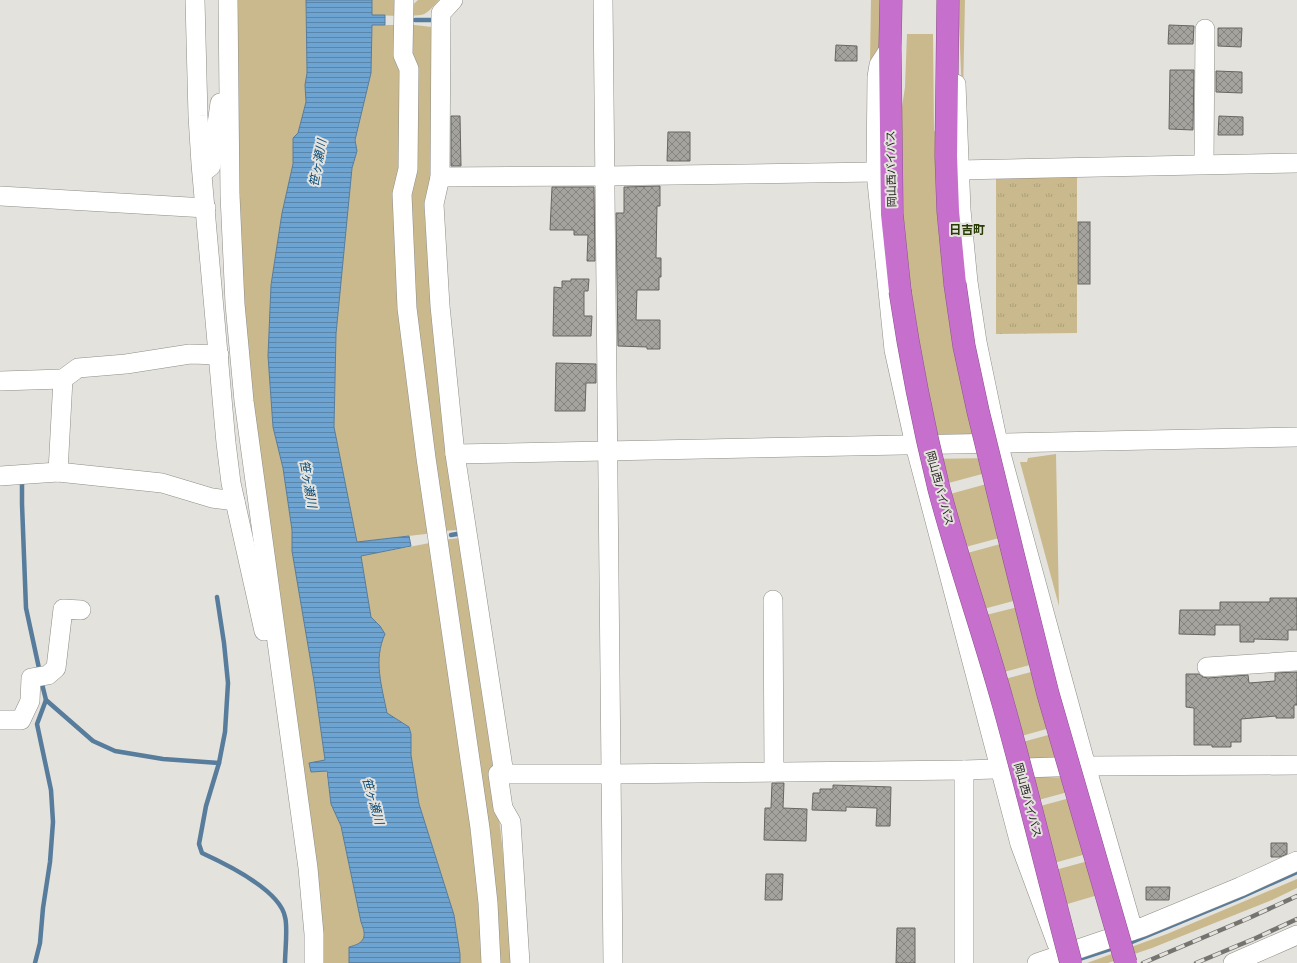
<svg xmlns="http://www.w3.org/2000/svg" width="1297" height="963" font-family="'Fira Sans','Noto Sans JP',sans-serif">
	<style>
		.grass { fill: #c9b98d; fill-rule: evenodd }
		.park { fill: url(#park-tufts) }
		.water { fill: url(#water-rules); stroke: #577c9c }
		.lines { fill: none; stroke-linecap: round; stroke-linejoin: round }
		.stream { stroke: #577c9c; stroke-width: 4.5 }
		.building { fill: url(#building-cross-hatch); stroke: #686661 }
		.minor-casing { stroke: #8e8d88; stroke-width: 20 }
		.highway-casing { stroke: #8d538f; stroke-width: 23 }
		.minor { stroke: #fff; stroke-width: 19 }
		.highway { stroke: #c76fcc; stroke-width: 22 }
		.rail-casing { stroke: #767471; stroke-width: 4.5 }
		.rail { stroke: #e4e2dd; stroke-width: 3; stroke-dasharray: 9; stroke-linecap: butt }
		.highway-bridge-casing { stroke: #8d538f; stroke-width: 23; stroke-linecap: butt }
		.highway-bridge { stroke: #c76fcc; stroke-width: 22 }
		.labels { text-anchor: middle; stroke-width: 4; stroke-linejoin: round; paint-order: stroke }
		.street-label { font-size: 11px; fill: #201f1d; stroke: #e4e2dd }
		.water-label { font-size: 12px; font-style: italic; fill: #084a75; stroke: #e4e2dd }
		.neighbourhood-label { font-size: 12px; font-weight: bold; fill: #293b04; stroke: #e4e2dd }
	</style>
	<defs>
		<pattern id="park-tufts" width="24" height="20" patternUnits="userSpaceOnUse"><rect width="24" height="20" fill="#c9b98d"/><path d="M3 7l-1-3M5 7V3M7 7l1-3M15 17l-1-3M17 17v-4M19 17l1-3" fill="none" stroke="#ac9f79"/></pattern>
		<pattern id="water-rules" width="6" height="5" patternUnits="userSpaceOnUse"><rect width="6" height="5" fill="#6ea4d2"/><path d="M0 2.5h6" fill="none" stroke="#5a85aa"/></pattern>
		<pattern id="building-cross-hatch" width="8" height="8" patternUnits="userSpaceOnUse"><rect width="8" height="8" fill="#a5a39e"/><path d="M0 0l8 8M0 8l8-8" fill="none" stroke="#868480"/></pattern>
	</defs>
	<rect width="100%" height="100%" fill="#e4e2dd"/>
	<!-- grass -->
	<g class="grass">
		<path d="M232 0H306L307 73 305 85 306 102 298 133 293 138V164L282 213 271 285 268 356 273 427 283 468 292 530V551L314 681 325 761 309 764 311 771 326 770 331 803 341 826 361 922C367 937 365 943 349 947V963H320L239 303Z"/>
		<path d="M372 0H400L399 16 372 15Z"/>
		<path d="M418 0H439C426 14 426 17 406 15V11Z"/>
		<path d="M871 0H884L883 42 873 64 870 62Z"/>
		<path d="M958 0H965L963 95H962Z"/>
		<path d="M406 24 432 27 431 176 424 203 431 306 459 530 441 531 411 307Z"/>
		<path d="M372 25H399L404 169 434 533 357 542 334 427 336 334 352 168 357 151 355 140 371 73Z"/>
		<path d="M907 34H933L934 131H937L990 434 919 436 902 205 901 114 905 87Z"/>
		<path d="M1056 454 1059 606 1020 462H1027L1028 458Z"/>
		<path d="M995 458 997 470 930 488 923 459Z"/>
		<path d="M1001 480 1051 655 1075 747 1071 756 1063 760H1010L1006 758 1001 751 932 499ZM1014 534 1015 540 949 558 947 552ZM1028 597 1030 604 966 620 965 614ZM1045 661 1046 668 986 684 985 677ZM1061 725 1063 731 1004 747 1003 741Z"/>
		<path d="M460 538C480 679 504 820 512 963H494L442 540Z"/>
		<path d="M435 542 487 963H460V954L454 915 419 804 411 755V734L409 727 387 714C382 687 373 660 385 634L380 626 371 617 361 556Z"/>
		<path d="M1011 776 1082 778 1084 782 1115 890 1047 910 1027 849 1008 781V778ZM1079 789 1081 795 1022 811 1020 805ZM1097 851 1099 858 1037 875 1036 868Z"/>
		<path d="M1297 879V888L1272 900 1152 948 1108 963H1087L1167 934Z"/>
	</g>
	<!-- park -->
	<path class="park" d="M1077 174V333L996 334V176Z"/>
	<!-- water -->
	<path class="water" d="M306 0H372V15H385V25H372L371 73 355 140 357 151 352 168 336 334 334 427 357 542 409 536 411 546 361 556 371 617 380 626 385 634C373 660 382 687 387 713L409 727 411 734V755L419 804 454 915 460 954V963H349V947C365 943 367 937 361 922L341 826 331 804 327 771 311 772 309 763 325 760 314 681 292 551V530L283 468 273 427 268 356 271 285 282 213 293 164V138L298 133 306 102 305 85 307 73Z"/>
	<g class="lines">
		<!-- stream -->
		<g class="stream">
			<path d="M415 20H434V18"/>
			<path d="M22 480V504L26 608 40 673"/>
			<path d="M451 535 463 533"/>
			<path d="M217 597 224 643 228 683 225 732 219 763 206 806 199 844 202 853C226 864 280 890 285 917 288 927 285 951 285 963"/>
			<path d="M46 700 93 741 115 751 163 759 219 763"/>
			<path d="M1127 944 1241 897 1297 872"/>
			<path d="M1076 960 1116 947"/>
			<path d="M35 963 40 943 43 908 50 862 53 822 51 790 37 724 46 700 41 680"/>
		</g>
	</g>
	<!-- building -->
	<g class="building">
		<path d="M1169 25 1194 26 1193 44H1168Z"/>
		<path d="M1218 28H1242L1241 47 1218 46Z"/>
		<path d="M836 45 857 46V61H835Z"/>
		<path d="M1170 70H1194L1193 130 1169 129Z"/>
		<path d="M1216 71 1242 72V93L1216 92Z"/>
		<path d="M451 116H460L461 166H451Z"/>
		<path d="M1219 116 1243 117V135H1218Z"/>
		<path d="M668 132H690V161H667Z"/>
		<path d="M660 186V206H657L656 258H661V277H659V290H637L636 320H660V349H647V347L618 346 616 213H624V187Z"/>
		<path d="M552 187H594L595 261H587L588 235H574V230H550Z"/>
		<rect x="1078" y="222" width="12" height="62"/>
		<path d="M571 279H589L588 291H584V316H592L591 336H553L554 287 562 288V281H571Z"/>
		<path d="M556 363 596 364V383H586L585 411H555Z"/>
		<path d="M1270 598H1297V630H1288V640L1254 639V642H1240V625H1215V635L1179 634 1180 610H1220V602H1270Z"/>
		<path d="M1297 672V705H1294V718H1276V716L1241 719V742H1231V747H1212V745H1194V708L1186 707V674H1199L1203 677 1208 678 1248 675 1249 683 1275 681V673Z"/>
		<path d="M772 783H784L783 808 807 809 806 841 764 840 765 808H771Z"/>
		<path d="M833 785 891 787 890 826H876L877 808 846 807V811L812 810 813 793H820V789H833Z"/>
		<path d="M1271 843H1287V854L1280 857H1271Z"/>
		<path d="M766 874H783L782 900H765Z"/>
		<path d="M1146 887H1170L1169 900H1146Z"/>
		<path d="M897 928H915V963H896Z"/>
	</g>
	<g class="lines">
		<!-- minor casing -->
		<g class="minor-casing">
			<g id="minor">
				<path d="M195 0 198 116 201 164 226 443 231 483 264 631"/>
				<path d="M228 0 230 195 235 304 244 401 308 868 314 934V963"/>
				<path d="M404 0 403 55 409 69 408 169 402 194 407 308 426 458 480 828 488 903 491 963"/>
				<path d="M453 0 441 13 440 177 434 204 440 306 455 454 504 774"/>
				<path d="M603 0 613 963"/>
				<path d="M890 48 879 65 877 77 876 172 894 350 915 445 1020 844 1057 944"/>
				<path d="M956 84 961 210 968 282 977 342 998 443 1086 766 1133 930"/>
				<path d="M1204 164 1205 29"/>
				<path d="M206 170 211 166 220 103"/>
				<path d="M959 170 1297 163"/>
				<path d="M440 177 605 176 876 172"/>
				<path d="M0 196 206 208"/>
				<path d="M0 381 63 379"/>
				<path d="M455 454 1297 437"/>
				<path d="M58 472 63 379 78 368 126 364 190 354 219 355"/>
				<path d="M0 476 58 472 162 483 212 498 235 501"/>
				<path d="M773 600 774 772"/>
				<path d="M1207 667 1297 661"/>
				<path d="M0 720H21L30 701 31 678 48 675 56 668 63 609 81 610"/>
				<path d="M964 770V963"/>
				<path d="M520 963 511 822 503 808 498 774H610L964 770 1086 766 1297 765"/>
				<path d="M1037 963 1143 927 1240 887 1297 861"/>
				<path d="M1233 963 1297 935"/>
			</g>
		</g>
		<!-- highway casing -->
		<g class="highway-casing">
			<g id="highway">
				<path d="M891 0 890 48 892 214 900 291"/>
				<path d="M948 0 946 156 948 211 955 284"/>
			</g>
		</g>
		<!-- minor -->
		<use href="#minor" class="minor"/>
		<!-- highway -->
		<use href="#highway" class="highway"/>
		<!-- rail casing -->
		<g class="rail-casing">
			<g id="rail">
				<path d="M1143 963 1249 918 1297 896"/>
				<path d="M1196 963 1256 938 1297 919"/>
			</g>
		</g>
		<!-- rail -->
		<use href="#rail" class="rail"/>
		<!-- highway-bridge casing -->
		<g class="highway-bridge-casing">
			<g id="highway-bridge">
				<path d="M955 284 964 346 978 411 1014 558 1048 694 1126 963"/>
				<path d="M900 291C910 358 923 424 939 489 958 561 983 631 1003 703 1027 789 1048 876 1071 963"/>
			</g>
		</g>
		<!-- highway-bridge -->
		<use href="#highway-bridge" class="highway-bridge"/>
	</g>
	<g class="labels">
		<!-- street labels -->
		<g class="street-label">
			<text transform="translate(891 169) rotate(-91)" y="4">岡山西バイパス</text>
			<text transform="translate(940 488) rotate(75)" y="4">岡山西バイパス</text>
			<text transform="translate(1028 800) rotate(75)" y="4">岡山西バイパス</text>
		</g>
		<!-- water labels -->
		<g class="water-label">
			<text transform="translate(318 163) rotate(-80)" y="4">笹ヶ瀬川</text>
			<text transform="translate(308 484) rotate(80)" y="4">笹ヶ瀬川</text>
			<text transform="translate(373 801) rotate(74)" y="4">笹ヶ瀬川</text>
		</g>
		<!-- neighbourhood labels -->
		<g class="neighbourhood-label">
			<text x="967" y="234">日吉町</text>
		</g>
	</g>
</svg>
